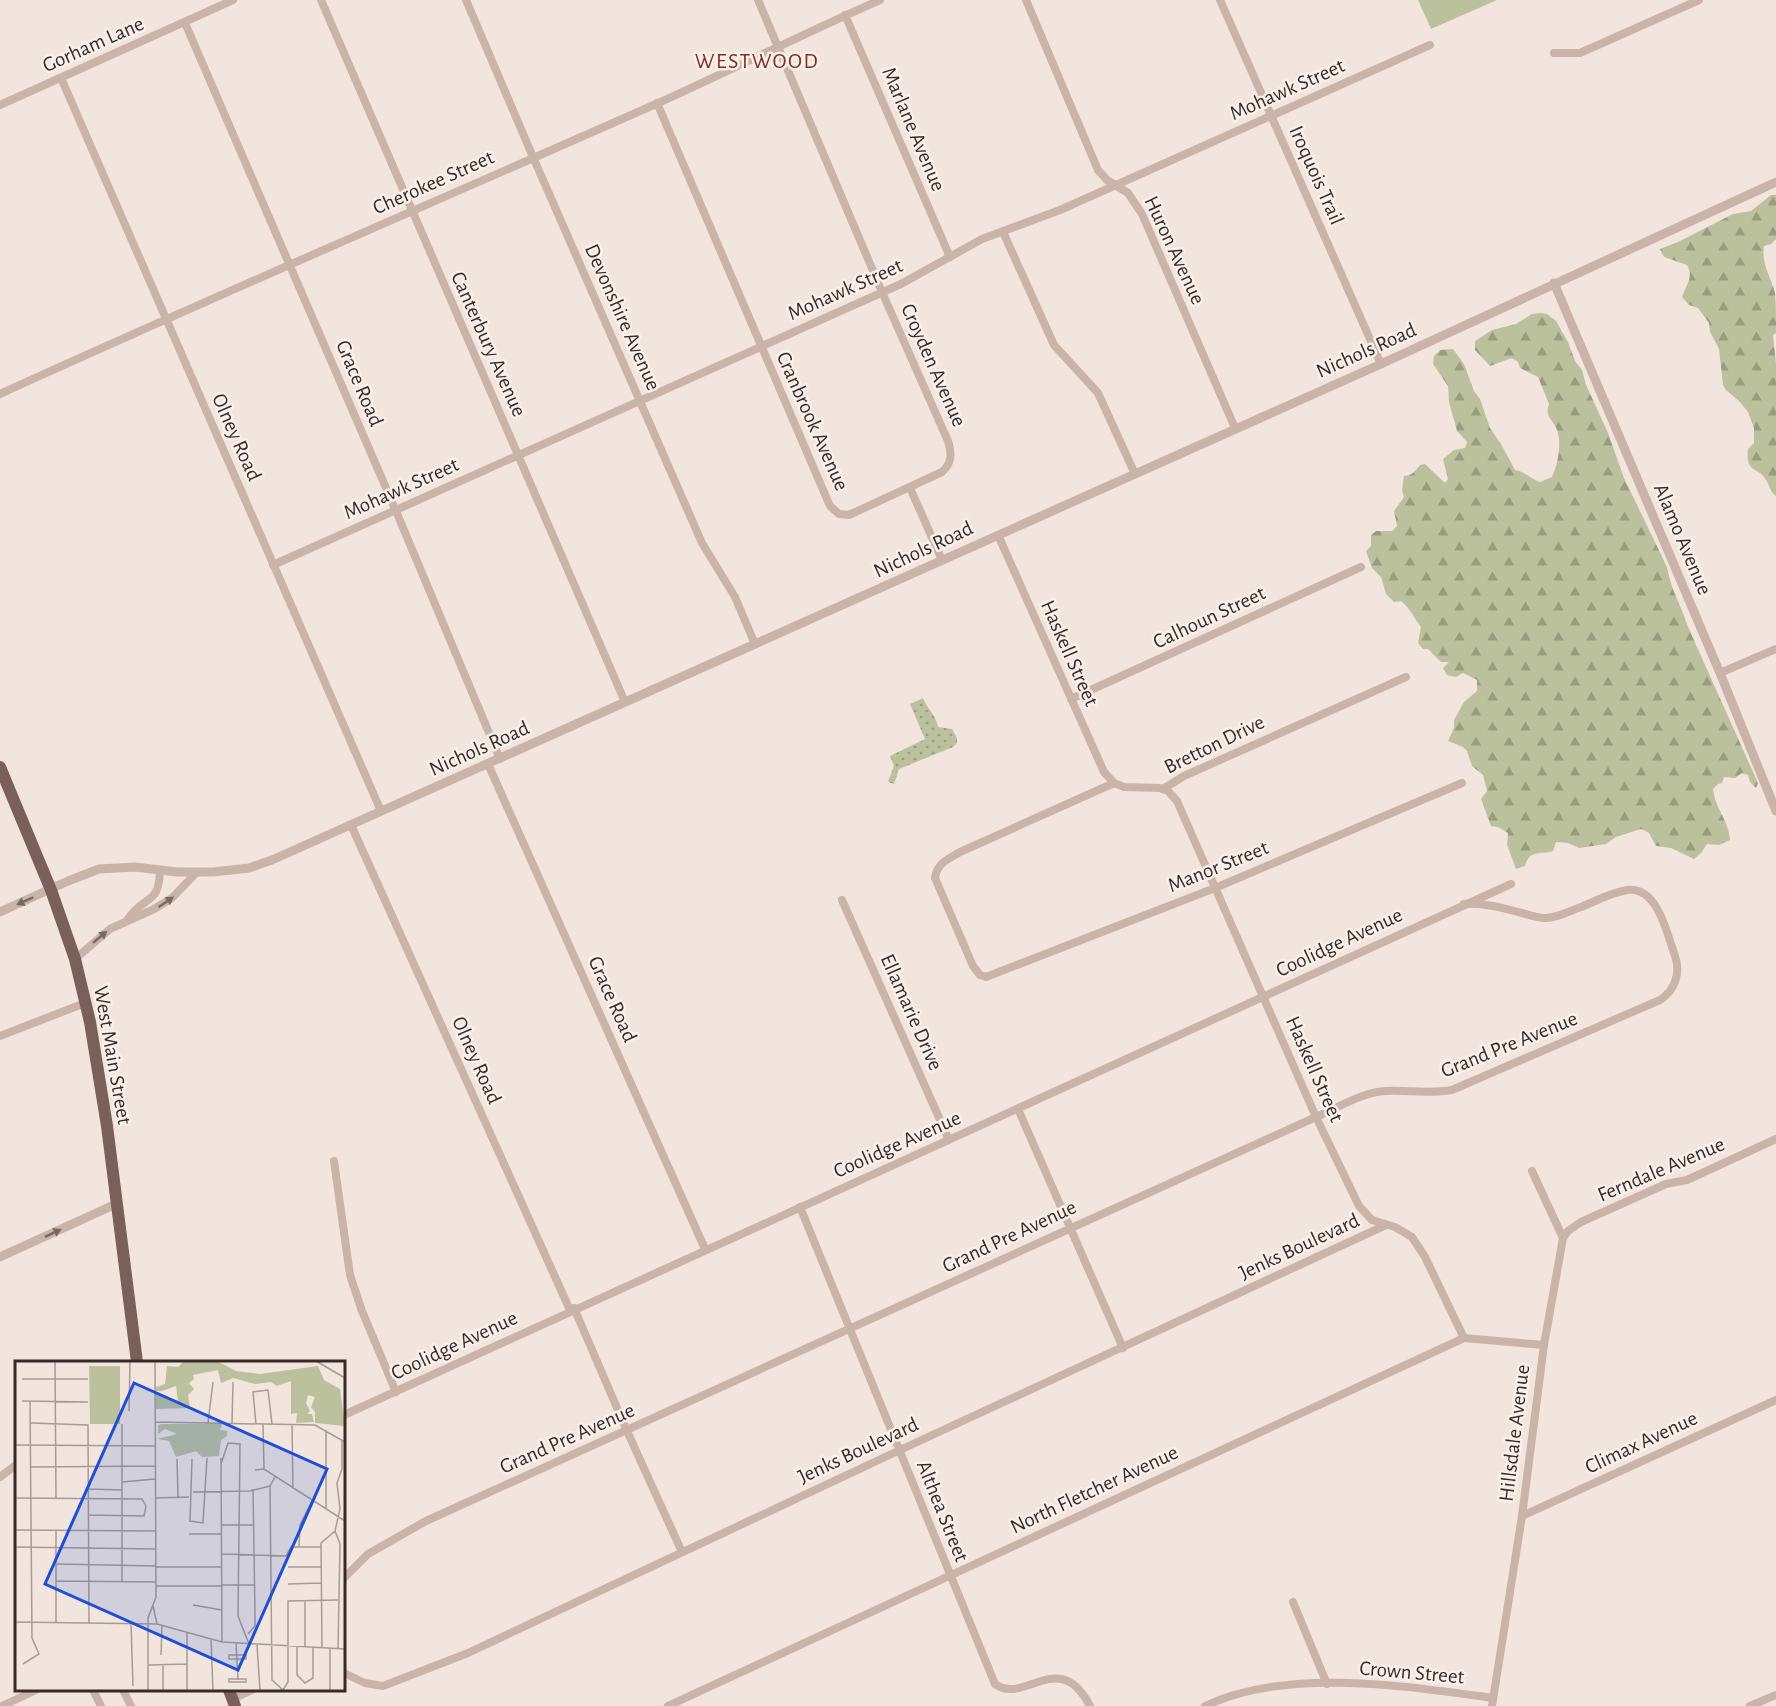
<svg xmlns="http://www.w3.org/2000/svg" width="1776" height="1706" font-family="'Alegreya Sans',sans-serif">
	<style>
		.forest { fill: url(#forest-firs) }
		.park { fill: url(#park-dots) }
		.pitch { fill: #bbc19d }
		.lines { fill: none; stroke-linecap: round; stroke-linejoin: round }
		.minor { stroke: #cab3a9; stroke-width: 8 }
		.tertiary { stroke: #cab3a9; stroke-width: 9 }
		.primary { stroke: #79605a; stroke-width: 12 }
		.oneway { fill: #796863 }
		.labels { text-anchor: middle; stroke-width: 5; stroke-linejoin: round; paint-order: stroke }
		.street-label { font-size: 21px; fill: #372b29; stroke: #faf0ea }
		.neighbourhood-label { font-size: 22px; letter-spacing: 1.5px; fill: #852b23; stroke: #faf0ea }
		.inset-road { fill: none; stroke: #a79b95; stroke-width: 1.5 }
		.view { fill: #1d4ed8; fill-opacity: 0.15; stroke: #1d4ed8; stroke-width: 3 }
		.inset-edge { fill: none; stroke: #372b29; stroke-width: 3 }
	</style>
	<defs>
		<pattern id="forest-firs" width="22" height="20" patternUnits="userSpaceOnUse" patternTransform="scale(1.5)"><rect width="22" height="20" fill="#bbc19d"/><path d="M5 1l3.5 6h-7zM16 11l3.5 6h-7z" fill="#999d80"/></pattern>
		<pattern id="park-dots" width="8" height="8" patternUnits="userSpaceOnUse" patternTransform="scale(1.5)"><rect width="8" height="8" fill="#bbc19d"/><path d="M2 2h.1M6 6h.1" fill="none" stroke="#999d80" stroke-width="1.8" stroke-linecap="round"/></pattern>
	</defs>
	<rect width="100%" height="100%" fill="#f2e5dd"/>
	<!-- forest -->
	<g class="forest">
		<path d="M1771 195H1776V239L1771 244 1764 246C1761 264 1771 277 1775 293 1776 304 1776 321 1776 333L1773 335 1776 364V496C1770 492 1770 486 1766 480 1758 466 1745 474 1748 449L1754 443V428L1748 412 1739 401 1726 390 1723 385 1719 349 1710 332 1709 323 1698 308 1689 305 1682 297C1686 285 1694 277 1687 265L1664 257 1660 249 1678 242 1733 214 1751 211Z"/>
		<path d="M1541 313 1547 314 1556 321 1568 342 1575 361 1582 370 1586 385 1608 433 1624 478 1667 567C1670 588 1682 607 1688 627L1758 783 1756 788 1750 782 1748 775 1742 773 1735 778 1724 777 1722 783 1718 784 1713 789C1715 808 1729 821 1730 840L1719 845 1707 844 1701 853 1694 859 1671 848 1656 846 1649 833 1641 829 1616 837 1606 844 1579 848 1568 843 1556 842 1553 851C1542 855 1529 849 1525 866L1516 869 1507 845 1508 833 1498 827 1491 826 1481 799 1487 791 1483 775 1472 766 1467 751 1463 747 1448 741 1454 728V720L1464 702 1477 691V680L1463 673 1456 677 1447 675 1443 668 1449 662H1441L1428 649H1423L1418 643 1421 627C1414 618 1410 608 1401 601L1394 602 1386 594 1381 577 1372 568 1366 551 1371 546V535L1376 531H1392L1397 526 1394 511 1404 497 1402 490 1404 476C1412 476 1415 471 1420 465L1425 464 1445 483 1448 479 1443 459 1454 450 1465 448 1467 442 1457 431 1449 402 1448 386 1433 364 1434 356 1440 350 1453 349 1464 364 1474 391 1480 399 1490 428 1501 444 1515 470C1526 472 1531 479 1540 482L1552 477C1558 463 1562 444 1557 430 1553 419 1544 417 1549 404L1538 377 1520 368 1518 362 1512 358 1490 366 1475 350V341L1492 330 1516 324 1532 314Z"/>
	</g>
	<!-- park -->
	<path class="park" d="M923 698C927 709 937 716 938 727L952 729 957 738V743L953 747 899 769 894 784 888 782 894 766 890 756 925 739 910 704Z"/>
	<!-- pitch -->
	<path class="pitch" d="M1418 0H1497L1431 29Z"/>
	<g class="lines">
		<!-- minor -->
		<g class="minor">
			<path d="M321 0 625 702"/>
			<path d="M466 0 533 157 702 543 735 597 755 644"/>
			<path d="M1026 0 1098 170 1107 180 1128 193 1142 214 1235 428"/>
			<path d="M1220 0 1381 364"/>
			<path d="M845 15 950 257"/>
			<path d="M185 23 396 511 500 759"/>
			<path d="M1554 53H1580L1699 0"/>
			<path d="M61 78 381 811"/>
			<path d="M657 103 830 506 839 514 849 515 942 472C952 463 952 454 948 441L882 292 758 0"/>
			<path d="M0 105 233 0"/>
			<path d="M1003 232 1054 345 1098 393 1135 474"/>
			<path d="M0 394C217 295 437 201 656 104 731 70 805 33 880 0"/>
			<path d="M910 488 942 560"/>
			<path d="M998 535 1104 772 1114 783"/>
			<path d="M273 565 901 284 982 239 1060 210 1430 45"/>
			<path d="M1720 673 1776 649"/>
			<path d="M1071 699 1361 567"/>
			<path d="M488 764 705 1249"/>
			<path d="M1462 783 1215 888 986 977 980 975 973 966 935 878C937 863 948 859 960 852L1114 783 1124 787 1160 788 1168 791 1177 801 1316 1117 1359 1206 1372 1220 1395 1227 1412 1237 1425 1257 1464 1338"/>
			<path d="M1163 789 1184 776 1406 677"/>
			<path d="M351 825 570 1310"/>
			<path d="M842 900 949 1140"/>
			<path d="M128 919C145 894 159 906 160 870"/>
			<path d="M75 959 110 929 154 909 172 898 196 873"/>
			<path d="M0 1036 85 1003"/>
			<path d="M1018 1109 1123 1348"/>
			<path d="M334 1161 350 1275 362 1311 396 1392"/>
			<path d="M800 1207 995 1684C1025 1706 1059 1646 1090 1706"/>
			<path d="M1563 1238 1568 1231 1581 1222 1666 1184 1687 1180 1776 1139"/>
			<path d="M574 1308 627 1431 682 1552"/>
			<path d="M344 1415 1511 884"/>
			<path d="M0 1477 16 1465"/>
			<path d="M1522 1516 1776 1400"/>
			<path d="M344 1578 368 1554 426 1521 1316 1117C1338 1108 1362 1092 1386 1091 1409 1090 1429 1094 1452 1090L1660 1000C1675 990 1681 973 1675 956 1667 934 1658 887 1628 890 1612 892 1596 901 1581 907 1569 911 1558 918 1545 918 1536 918 1527 914 1518 912 1500 907 1484 903 1464 904"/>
			<path d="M1293 1602 1327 1684"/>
			<path d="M344 1673 365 1683 383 1686 468 1653 900 1450 1386 1225"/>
			<path d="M93 1690 101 1706"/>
			<path d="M123 1690 131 1706"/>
			<path d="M233 1699 252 1690"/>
			<path d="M2 1706 36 1690"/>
			<path d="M668 1706 1464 1338 1544 1345"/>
			<path d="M1205 1706C1288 1667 1405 1686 1493 1698"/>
			<path d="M1492 1706 1522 1516 1544 1345 1563 1238 1532 1171"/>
			<path d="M1750 1706 1776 1695"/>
		</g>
		<!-- tertiary -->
		<g class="tertiary">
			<path d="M1554 283 1720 673 1776 811"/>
			<path d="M0 912 68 881 99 869 135 867 177 872H213L249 868 272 860 1381 364 1776 182"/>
			<path d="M0 1257 116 1204"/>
		</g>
		<!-- primary -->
		<g class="primary">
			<path d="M0 767 51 890 75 959 90 1022 107 1126 137 1362"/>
			<path d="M229 1690 235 1706"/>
		</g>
	</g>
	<!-- one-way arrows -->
	<defs><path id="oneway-solid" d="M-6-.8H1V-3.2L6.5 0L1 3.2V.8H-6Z" transform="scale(1.5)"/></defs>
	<g class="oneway">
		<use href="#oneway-solid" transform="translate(25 901) rotate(156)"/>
		<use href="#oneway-solid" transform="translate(166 902) rotate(-34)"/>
		<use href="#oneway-solid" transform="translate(100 937) rotate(-40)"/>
		<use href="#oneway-solid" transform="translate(53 1233) rotate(-25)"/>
	</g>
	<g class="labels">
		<!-- street labels -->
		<g class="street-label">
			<text transform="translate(93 44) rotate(-24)" y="7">Gorham Lane</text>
			<text transform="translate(1287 89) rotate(-24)" y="7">Mohawk Street</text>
			<text transform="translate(914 129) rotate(67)" y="7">Marlane Avenue</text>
			<text transform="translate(1317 175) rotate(66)" y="7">Iroquois Trail</text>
			<text transform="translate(433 182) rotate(-24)" y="7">Cherokee Street</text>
			<text transform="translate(1175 250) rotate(65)" y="7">Huron Avenue</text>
			<text transform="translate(845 289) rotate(-24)" y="7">Mohawk Street</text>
			<text transform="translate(623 317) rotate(66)" y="7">Devonshire Avenue</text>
			<text transform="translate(489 344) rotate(66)" y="7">Canterbury Avenue</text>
			<text transform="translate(1366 350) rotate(-24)" y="7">Nichols Road</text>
			<text transform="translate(934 365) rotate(66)" y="7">Croyden Avenue</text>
			<text transform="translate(360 383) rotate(67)" y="7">Grace Road</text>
			<text transform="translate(813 421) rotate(66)" y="7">Cranbrook Avenue</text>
			<text transform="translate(237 437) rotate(66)" y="7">Olney Road</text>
			<text transform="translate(401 488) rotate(-24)" y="7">Mohawk Street</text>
			<text transform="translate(1683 539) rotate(67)" y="7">Alamo Avenue</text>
			<text transform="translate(923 549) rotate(-25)" y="7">Nichols Road</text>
			<text transform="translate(1209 617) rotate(-25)" y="7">Calhoun Street</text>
			<text transform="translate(1070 653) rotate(66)" y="7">Haskell Street</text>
			<text transform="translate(1214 744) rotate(-26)" y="7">Bretton Drive</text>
			<text transform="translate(479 748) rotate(-24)" y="7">Nichols Road</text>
			<text transform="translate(1218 866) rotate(-22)" y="7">Manor Street</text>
			<text transform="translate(1339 942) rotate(-25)" y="7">Coolidge Avenue</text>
			<text transform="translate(613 999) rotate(66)" y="7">Grace Road</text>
			<text transform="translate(912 1012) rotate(66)" y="7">Ellamarie Drive</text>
			<text transform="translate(1509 1044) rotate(-22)" y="7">Grand Pre Avenue</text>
			<text transform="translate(113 1055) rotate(80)" y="7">West Main Street</text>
			<text transform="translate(477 1060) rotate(66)" y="7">Olney Road</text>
			<text transform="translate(1315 1069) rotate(66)" y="7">Haskell Street</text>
			<text transform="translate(897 1144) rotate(-24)" y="7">Coolidge Avenue</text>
			<text transform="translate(1661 1169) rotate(-23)" y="7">Ferndale Avenue</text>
			<text transform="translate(1009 1236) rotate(-25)" y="7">Grand Pre Avenue</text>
			<text transform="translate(1299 1246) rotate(-25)" y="7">Jenks Boulevard</text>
			<text transform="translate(454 1345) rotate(-25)" y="7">Coolidge Avenue</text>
			<text transform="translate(1514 1433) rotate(-83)" y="7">Hillsdale Avenue</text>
			<text transform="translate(567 1438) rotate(-24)" y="7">Grand Pre Avenue</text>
			<text transform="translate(1641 1442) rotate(-25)" y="7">Climax Avenue</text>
			<text transform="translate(858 1450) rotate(-25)" y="7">Jenks Boulevard</text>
			<text transform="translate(1094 1489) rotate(-25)" y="7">North Fletcher Avenue</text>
			<text transform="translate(943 1511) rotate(68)" y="7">Althea Street</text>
			<text transform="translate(1412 1672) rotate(5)" y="7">Crown Street</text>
		</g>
		<!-- neighbourhood labels -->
		<g class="neighbourhood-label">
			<text x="757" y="68">WESTWOOD</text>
		</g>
	</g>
	<!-- overview -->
	<g transform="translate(15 1361)">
		<rect width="330" height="330" fill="#f2e5dd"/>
		<path d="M169 0H202L221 10 245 13 303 5 309 19 325 28 330 65 300 62V51L296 46 300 36 293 34 291 42 295 50 292 53H297L299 61 281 62 282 52 276 53V20L262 25 256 21 240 23 218 17 206 22 203 9 178 14 179 18 174 22 179 28 173 34 175 47 141 48V31L163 40 161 25 147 30H141V26L150 23 152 5 163 6ZM147 63H207L205 69 212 70V75L206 79 204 95 187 96 181 90 161 96 154 80 142 78 162 73 150 68 143 73V64Z" fill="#bbc19d"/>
		<path d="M74 5H105V63H75Z" fill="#bbc19d"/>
		<path class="inset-road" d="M40 0 41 137M301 0 330 17M7 18H73M7 40 73 41M114 50 115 0M140 61 300 64 330 81M16 62 73 64 74 262M193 62 198 21M107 63V221M217 63 218 21M241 63 238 31 253 29 257 63M248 63 249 108M277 64 278 127M311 69V148M0 84 140 85M206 97 207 281M162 98 163 137M177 98 175 160 188 162 192 97M206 103 213 82 225 83 223 255 234 283M16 106 140 105M240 109 249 108 330 160M260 116 255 125 257 319 268 329 273 321V240L323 239M107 121 140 118M74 128 107 129M178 131 235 130 255 125M0 137 127 138 131 145M140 137 174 136M74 154 129 155 131 145M207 164H239M0 169 141 170M41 170V261M320 170 325 183 323 288M174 173H207M0 186 141 188M284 186 285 164 297 140M207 193 271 195 276 186H306M42 203 141 205M141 206H207M273 206H306M41 220 141 221M273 223 306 222M207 224H240M141 225H207M290 239V286M178 244 207 249M138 245 142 263M0 261 142 263 207 281 330 288M116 262 118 325M172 271V330M233 273 240 265V254L238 128M196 278 198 330M221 282 223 319M242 284 245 330M282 286V314L290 322 298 317V287M307 287 306 182 320 170 325 148 322 122 327 108V79M315 287V329M146 294 147 264M214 294H231V298H214ZM8 303 24 293 17 277 15 40M133 304 172 303M214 318H231V321H214ZM133 330V257L141 236 140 0M148 330V303"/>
		<path class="view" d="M119 22 312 108 223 309 30 223Z"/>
		<rect width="330" height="330" class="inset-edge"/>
	</g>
</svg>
